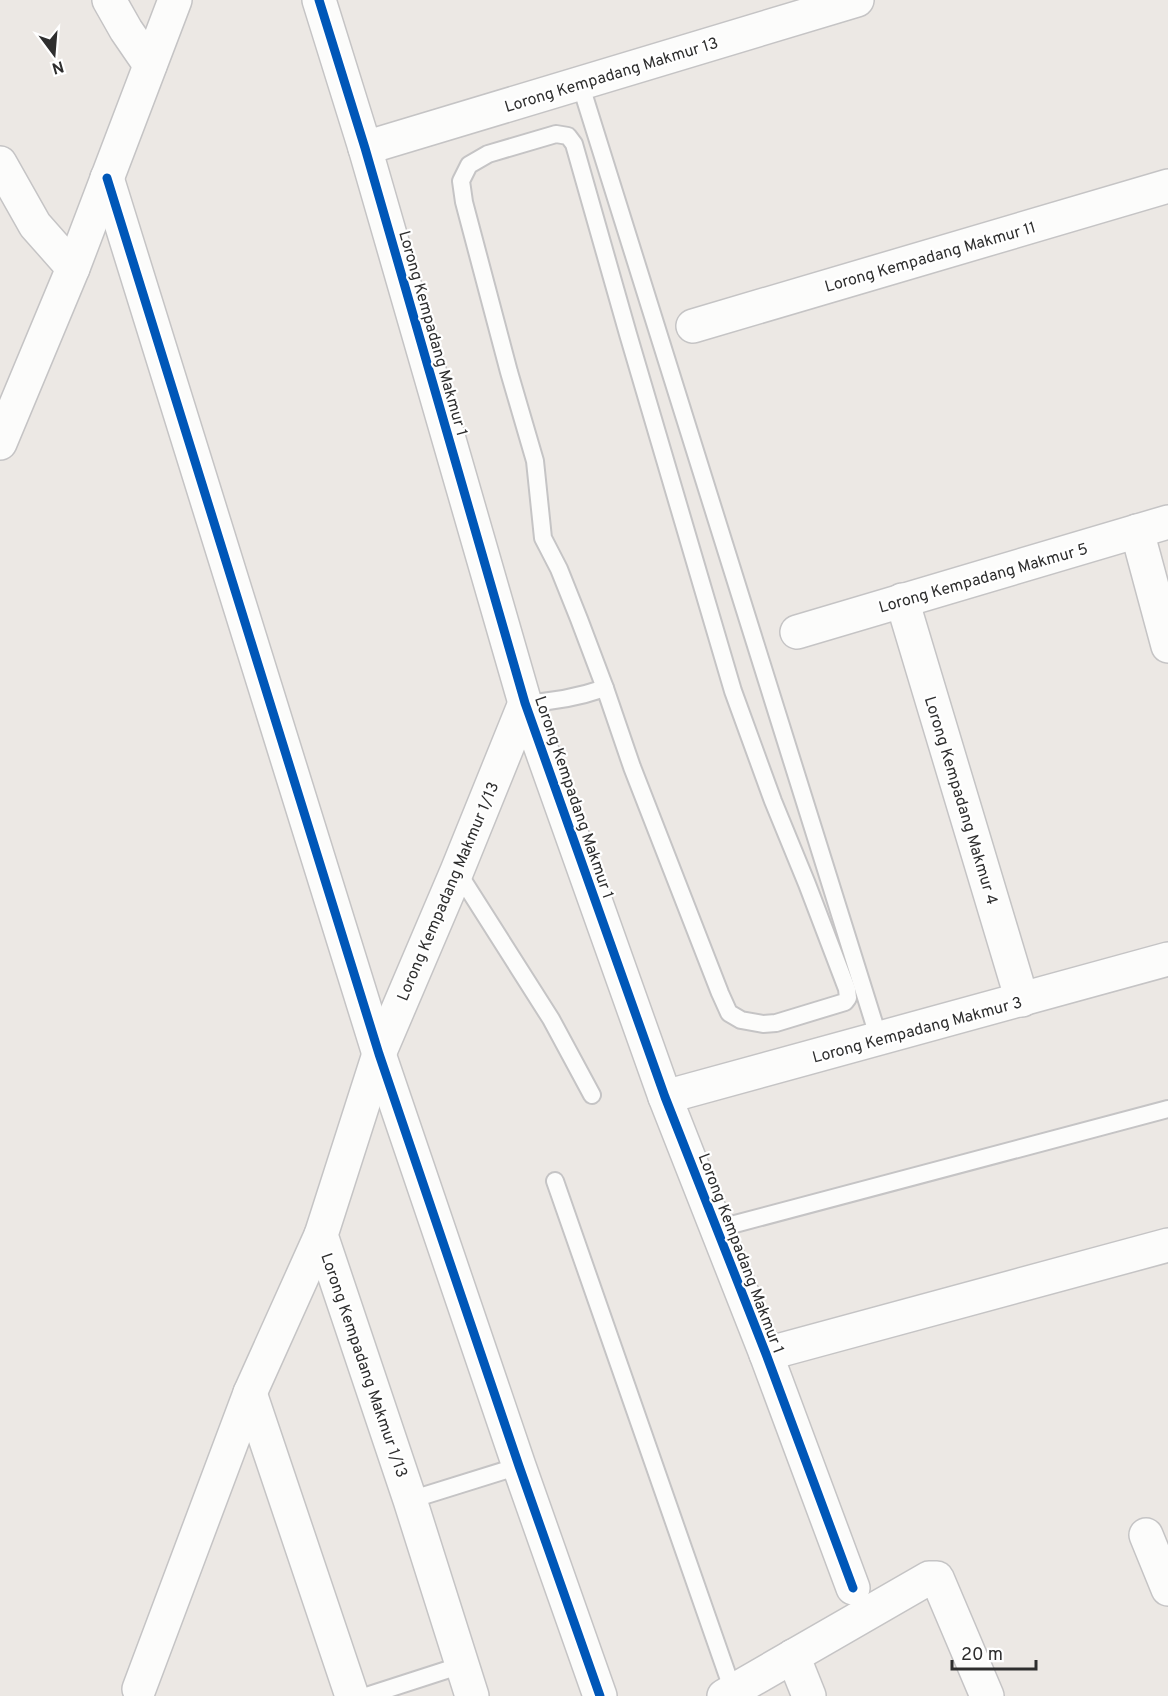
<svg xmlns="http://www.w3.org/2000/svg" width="1168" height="1696" font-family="Overpass,sans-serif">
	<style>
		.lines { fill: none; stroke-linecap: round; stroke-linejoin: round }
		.lane-casing { stroke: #c5c4c5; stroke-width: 20 }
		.street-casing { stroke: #c5c4c5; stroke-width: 36 }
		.lane { stroke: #fcfcfb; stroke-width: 16 }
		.street { stroke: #fcfcfb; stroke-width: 33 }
		.cycleway-casing { stroke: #fff; stroke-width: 13 }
		.cycleway { stroke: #0057b8; stroke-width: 9 }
		.labels { text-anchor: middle; stroke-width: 4.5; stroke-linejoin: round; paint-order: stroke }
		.street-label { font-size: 16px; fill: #2e2e2e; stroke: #fff }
	</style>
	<rect width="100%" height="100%" fill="#ece8e4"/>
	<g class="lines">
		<!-- lane casing -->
		<g class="lane-casing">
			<g id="lane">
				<path d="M580 83 879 1039"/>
				<path d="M556 134 568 136 574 144 628 334 733 691 773 801 807 884 847 989 848 998 845 1002 776 1023 763 1024 741 1020 729 1013 720 993 632 767 605 688 579 619 559 569 543 538 535 461 509 372 464 202 461 181 469 165 488 154Z"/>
				<path d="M525 703C553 702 579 697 605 688"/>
				<path d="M457 871 551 1019 592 1095"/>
				<path d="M555 1181 733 1691"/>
				<path d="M716 1229 1168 1109"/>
				<path d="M410 1500 519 1466"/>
				<path d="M366 1696 462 1665"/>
			</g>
		</g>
		<!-- street casing -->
		<g class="street-casing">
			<g id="street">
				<path d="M109 0 126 30 150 65"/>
				<path d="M319 0 365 148 525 703 665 1097 766 1354 853 1588"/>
				<path d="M365 148 857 0"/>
				<path d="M0 163 35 225 73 268"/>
				<path d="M107 178 379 1054 519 1466 600 1696"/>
				<path d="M693 326 1168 186"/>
				<path d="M0 443 73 268 175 0"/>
				<path d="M1137 531 1168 646"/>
				<path d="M902 600 1022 1000"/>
				<path d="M797 632 1168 522"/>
				<path d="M665 1097 1168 959"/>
				<path d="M766 1354 1168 1245"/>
				<path d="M250 1393 352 1696"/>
				<path d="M1146 1535 1168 1589"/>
				<path d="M793 1656 809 1696"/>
				<path d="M139 1689 250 1393 321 1235"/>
				<path d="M472 1696 410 1500 321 1235 379 1054 457 871 525 703"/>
				<path d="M724 1696 929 1578H937L987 1696"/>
			</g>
		</g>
		<!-- lane -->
		<use href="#lane" class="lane"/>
		<!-- street -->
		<use href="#street" class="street"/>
		<!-- cycleway casing -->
		<g class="cycleway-casing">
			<g id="cycleway">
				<path d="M319 0 365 148 525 703 665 1097 766 1354 853 1588"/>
				<path d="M107 178 379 1054 519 1466 600 1696"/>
			</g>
		</g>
		<!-- cycleway -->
		<use href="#cycleway" class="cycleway"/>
	</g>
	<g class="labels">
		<!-- street labels -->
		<g class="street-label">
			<text transform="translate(611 74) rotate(-17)" y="6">Lorong Kempadang Makmur 13</text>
			<text transform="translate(930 256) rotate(-16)" y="6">Lorong Kempadang Makmur 11</text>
			<text transform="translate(434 333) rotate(74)" y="6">Lorong Kempadang Makmur 1</text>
			<text transform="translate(983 577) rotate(-16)" y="6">Lorong Kempadang Makmur 5</text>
			<text transform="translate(575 797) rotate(71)" y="6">Lorong Kempadang Makmur 1</text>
			<text transform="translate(962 800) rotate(73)" y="6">Lorong Kempadang Makmur 4</text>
			<text transform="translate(447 891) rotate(-67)" y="6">Lorong Kempadang Makmur 1/13</text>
			<text transform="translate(917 1029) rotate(-15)" y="6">Lorong Kempadang Makmur 3</text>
			<text transform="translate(742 1253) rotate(69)" y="6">Lorong Kempadang Makmur 1</text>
			<text transform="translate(365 1365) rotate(71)" y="6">Lorong Kempadang Makmur 1/13</text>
		</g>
	</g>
	<!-- north arrow -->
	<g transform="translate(54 54) rotate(164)" stroke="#ffffff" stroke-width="4.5" paint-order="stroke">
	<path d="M0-4.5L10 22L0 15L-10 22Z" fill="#2e2e2e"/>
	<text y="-9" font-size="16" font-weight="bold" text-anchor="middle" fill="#2e2e2e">N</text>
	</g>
	<!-- scale -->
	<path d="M952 1660v9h84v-9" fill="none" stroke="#2e2e2e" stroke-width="3"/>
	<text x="961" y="1660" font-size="18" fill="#2e2e2e" stroke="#ffffff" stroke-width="4.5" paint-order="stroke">20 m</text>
</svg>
